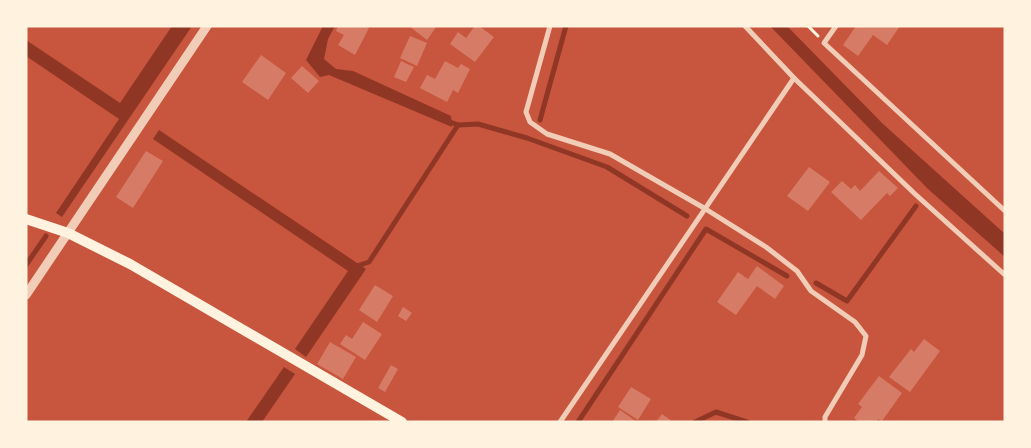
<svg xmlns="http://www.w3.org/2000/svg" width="1031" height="448" font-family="'Titillium Web',sans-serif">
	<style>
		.water { fill: #8f3625 }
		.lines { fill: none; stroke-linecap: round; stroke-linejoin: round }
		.stream { stroke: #8f3625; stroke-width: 5 }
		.building { fill: #d67c66 }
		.path { stroke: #fff3e0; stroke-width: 3 }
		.minor { stroke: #f1ccb7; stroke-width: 5 }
		.tertiary { stroke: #f1ccb7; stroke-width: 9 }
		.secondary { stroke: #fff3e0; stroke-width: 10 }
	</style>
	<rect width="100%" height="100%" fill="#c8553d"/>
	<!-- water -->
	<g class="water">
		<path d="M172 26H192L62 217 56 213 119 119 26 56V40L120 103Z"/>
		<path d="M323 26H335L328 39 324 59 336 69 353 71 451 116 452 127 329 75 320 77 306 60Z"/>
		<path d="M770 26H787L882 123 1005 234V257L928 189Z"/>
		<path d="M159 130 366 269 306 357 295 349 348 271 153 139Z"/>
		<path d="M284 367 295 374 262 422H246Z"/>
	</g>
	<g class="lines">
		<!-- stream -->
		<g class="stream">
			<path d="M445 120 458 125 478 124 527 138 607 167 687 216"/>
			<path d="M540 120 566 26"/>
			<path d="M26 265 46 236"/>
			<path d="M354 267 369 262 458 125"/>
			<path d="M816 283 847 301 916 206"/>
			<path d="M578 422 706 229 787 276"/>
			<path d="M695 422 716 412 747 422"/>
		</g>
	</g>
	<!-- building -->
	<g class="building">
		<path d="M338 26H365L369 28 355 55 338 45 344 35 336 31Z"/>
		<path d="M409 26H437L427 40Z"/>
		<path d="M475 26H479L494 37 475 62 450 44 458 32 466 38Z"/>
		<path d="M856 26H900L887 45 873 35 858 56 843 45Z"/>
		<path d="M410 36 427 43 417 66 400 58Z"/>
		<path d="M261 55 286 73 268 100 242 82Z"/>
		<path d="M401 61 414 67 406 82 394 77Z"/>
		<path d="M445 61 458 68 461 64 470 69 458 93 453 90 447 102 420 88 427 75 435 79Z"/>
		<path d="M302 66 319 81 308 93 291 78Z"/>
		<path d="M146 151 163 161 133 208 116 197Z"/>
		<path d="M809 167 830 182 808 211 787 196Z"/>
		<path d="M879 171 898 188 890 196 887 193 861 220 831 192 842 181 851 189 855 185 860 191Z"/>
		<path d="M757 266 784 286 775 299 757 286 736 315 717 302 738 272 748 279Z"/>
		<path d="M375 285 393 296 377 322 359 310Z"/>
		<path d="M403 307 412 313 406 321 398 316Z"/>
		<path d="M363 322 382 334 365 360 340 344 346 335 352 339Z"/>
		<path d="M924 339 940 351 910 392 889 377 911 349 914 352Z"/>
		<path d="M330 342 356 357 343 379 317 364Z"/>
		<path d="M391 365 398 369 385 392 378 388Z"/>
		<path d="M879 376 902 393 882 421 878 419 876 422H859L854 418 862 407 858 404Z"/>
		<path d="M631 387 651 399 638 420 618 407Z"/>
		<path d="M620 410 637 422H612Z"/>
		<path d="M662 414 673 422H656Z"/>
	</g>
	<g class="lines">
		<!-- path -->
		<path class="path" d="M808 26 818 36"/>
		<!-- minor -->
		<g class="minor">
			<path d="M550 26 526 112 530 122 547 134 610 154 704 208 766 247 797 271 811 291 855 322 866 336 862 355 825 417V422"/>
			<path d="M745 26 794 78"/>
			<path d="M836 26 824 43 1005 211"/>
			<path d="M560 422 794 78 915 194 1005 275"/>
		</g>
		<!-- tertiary -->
		<path class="tertiary" d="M26 295 207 26"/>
		<!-- secondary -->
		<path class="secondary" d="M26 219 68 233 130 264 402 422"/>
	</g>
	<!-- border -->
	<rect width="1031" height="448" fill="none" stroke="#fff3e0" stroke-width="55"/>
</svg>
